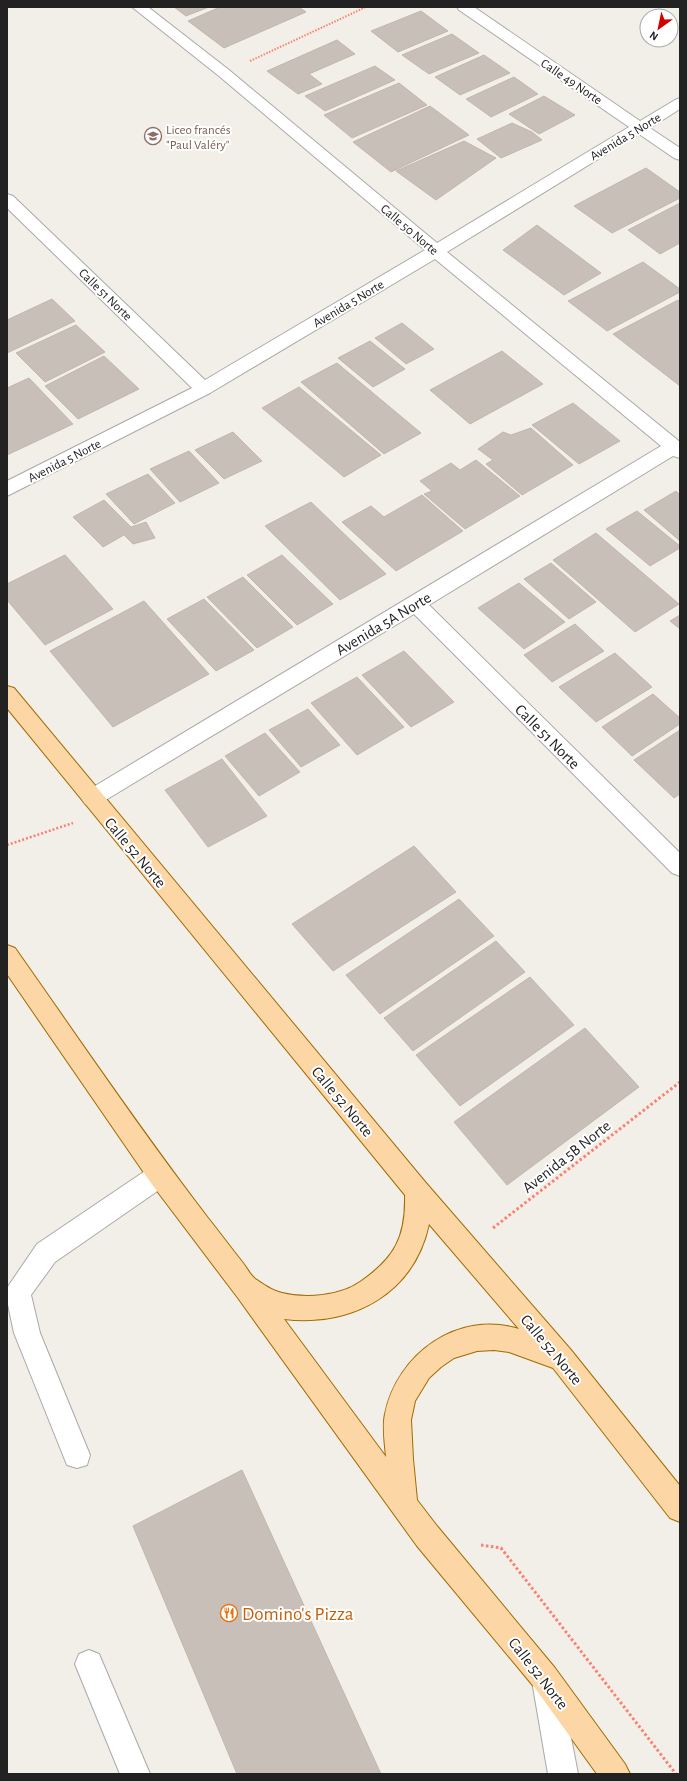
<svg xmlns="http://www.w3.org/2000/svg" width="687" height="1781" font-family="'Alegreya Sans',sans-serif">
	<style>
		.building { fill: #c7bfb8; stroke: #c4b6ab }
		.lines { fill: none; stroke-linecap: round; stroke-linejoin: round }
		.minor-casing { stroke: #a9a9a9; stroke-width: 2 }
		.major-casing { stroke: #a06b00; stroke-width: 2 }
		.path-far2 { stroke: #fa8072; stroke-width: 2; stroke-dasharray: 1.5 1.5; stroke-linecap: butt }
		.path-far1 { stroke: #fa8072; stroke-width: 2.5; stroke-dasharray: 2 2; stroke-linecap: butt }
		.path { stroke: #fa8072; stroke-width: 3; stroke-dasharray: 2.5 2.5; stroke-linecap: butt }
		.minor { fill: #fff; fill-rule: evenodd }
		.major { fill: #fcd6a4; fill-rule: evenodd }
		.labels { text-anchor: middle; stroke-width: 4; stroke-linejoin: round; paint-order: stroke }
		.far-street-label { font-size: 13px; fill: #222; stroke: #fff }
		.far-education-label { font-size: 13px; fill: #785e54; stroke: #fff; text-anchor: start }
		.street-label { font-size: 16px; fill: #222; stroke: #fff }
		.near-food-label { font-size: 19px; fill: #c56008; stroke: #fff; text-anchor: start }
	</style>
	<rect width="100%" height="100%" fill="#f2efe9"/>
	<!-- building -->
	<g class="building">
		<path d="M174 7H209L186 16Z"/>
		<path d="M220 7H299L306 12 224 48 188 21Z"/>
		<path d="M421 11 448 31 398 52 371 31Z"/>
		<path d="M452 34 479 53 429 74 402 55Z"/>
		<path d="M337 40 355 54 309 74 322 84 298 94 267 71Z"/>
		<path d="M484 55 510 73 460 95 435 77Z"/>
		<path d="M375 66 395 80 325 111 305 96Z"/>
		<path d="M514 77 538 94 491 117 466 99Z"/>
		<path d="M399 83 427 105 352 138 324 115Z"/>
		<path d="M544 96 575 115 539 134 509 114Z"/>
		<path d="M430 106 469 135 391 172 353 142Z"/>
		<path d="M512 123 532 132 542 140 501 158 477 139Z"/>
		<path d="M464 141 496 158 436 200 396 171Z"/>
		<path d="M646 168 680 192V198L612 233 574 206Z"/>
		<path d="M680 203V243L660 254 628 230Z"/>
		<path d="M537 225 601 273 564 295 503 250Z"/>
		<path d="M643 262 680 289V292L607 331 568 301Z"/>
		<path d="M52 299 75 321 7 353V320Z"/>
		<path d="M678 300 680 302V386L613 334Z"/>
		<path d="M402 323 434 349 406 364 375 338Z"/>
		<path d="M76 325 105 352 45 382 16 353Z"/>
		<path d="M370 341 405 369 373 387 338 358Z"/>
		<path d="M502 351 543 384 470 424 430 390Z"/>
		<path d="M104 356 139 389 78 419 45 386Z"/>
		<path d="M337 363 421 433 384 454 301 382Z"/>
		<path d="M29 378 73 424 7 455V388Z"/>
		<path d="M299 387 381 455 344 477 262 408Z"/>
		<path d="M573 403 620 441 579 464 532 425Z"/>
		<path d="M531 428 573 465 522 495 486 464 493 460 478 449 503 432 511 435Z"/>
		<path d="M233 432 262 461 224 479 195 450Z"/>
		<path d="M189 451 219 483 180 502 150 469Z"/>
		<path d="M476 460 520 496 465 529 424 494 432 491 420 481 451 463 460 470Z"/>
		<path d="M148 474 175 503 134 524 106 494Z"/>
		<path d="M676 491 680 495V541L644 510Z"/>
		<path d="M422 495 463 531 396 571 342 522 371 506 384 517Z"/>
		<path d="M104 500 131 527 146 522 155 538 133 544 124 535 103 547 73 517Z"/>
		<path d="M311 502 386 574 340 600 265 526Z"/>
		<path d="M637 511 680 546V548L650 566 606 529Z"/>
		<path d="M596 533 679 604 635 632 553 560Z"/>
		<path d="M65 555 113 609 45 645 7 600V584Z"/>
		<path d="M282 555 333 604 297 625 247 575Z"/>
		<path d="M551 563 596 602 569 619 524 579Z"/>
		<path d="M243 577 293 627 257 648 207 597Z"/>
		<path d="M519 583 565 622 524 649 478 608Z"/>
		<path d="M204 599 254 650 216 671 167 619Z"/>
		<path d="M144 601 209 674 113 727 50 651Z"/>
		<path d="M680 615V629L670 621Z"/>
		<path d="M575 624 604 651 552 682 524 655Z"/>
		<path d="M404 651 454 702 411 727 362 675Z"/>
		<path d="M615 653 652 687 596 722 559 687Z"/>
		<path d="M357 677 404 727 357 755 311 703Z"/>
		<path d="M653 694 680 718V724L632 756 602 727Z"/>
		<path d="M308 709 340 745 301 767 269 730Z"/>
		<path d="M680 730V794L674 798 634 760Z"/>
		<path d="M265 733 300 772 259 796 225 756Z"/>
		<path d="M222 759 267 816 208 847 165 790Z"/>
		<path d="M414 846 456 892 333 971 292 924Z"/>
		<path d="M459 899 494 936 380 1014 346 975Z"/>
		<path d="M496 941 525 972 413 1051 384 1018Z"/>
		<path d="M530 977 574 1025 460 1106 416 1055Z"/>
		<path d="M585 1028 639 1087 507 1185 454 1122Z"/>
		<path d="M242 1470 381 1774H237L133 1526Z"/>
	</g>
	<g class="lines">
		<!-- minor casing -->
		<g class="minor-casing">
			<g id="minor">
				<path d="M132 7H148L229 70 437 243 629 127 459 10 457 7H474L640 121 675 100 680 98V109L650 128 680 148V160L674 158 639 134 447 252 680 442V458L673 456 429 605 680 853V876L672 873 414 614 99 804 92 807 85 804 81 798 85 792 661 446 435 259 210 393 7 496V481L192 388 7 208V194L13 196 205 380 425 250 219 76Z"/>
				<path d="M160 1163 169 1167 172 1175 169 1183 55 1262 31 1295 40 1333 90 1455 87 1465 77 1468 67 1465 14 1333 7 1300V1288L37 1244 151 1167Z"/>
				<path d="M89 1650 99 1654 150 1774H120L75 1664 79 1654Z"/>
				<path d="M546 1667 556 1671 560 1681 578 1774H548L532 1681 536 1671Z"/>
			</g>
		</g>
		<!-- major casing -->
		<g class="major-casing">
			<path id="major" d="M7 686 14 688 426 1183 571 1350 680 1486V1522L670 1518 553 1368 509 1352 494 1350 477 1351 454 1358 441 1367 429 1378 415 1401 411 1420 413 1459 417 1500 437 1526 555 1668 625 1764 630 1774H597L535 1688 417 1546 238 1298 151 1183 7 974V945L15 948C79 1039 141 1131 208 1218 220 1233 231 1248 243 1263 247 1268 251 1277 257 1280 264 1285 273 1291 282 1293 306 1299 340 1296 360 1282 395 1258 406 1237 405 1195L7 708ZM429 1224 519 1329C458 1310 397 1354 385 1414 382 1427 385 1444 386 1457L284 1319C352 1327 414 1294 429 1224Z"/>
		</g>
		<!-- path-far2 -->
		<path class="path-far2" d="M250 61 366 7"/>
		<!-- path-far1 -->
		<path class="path-far1" d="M7 845 73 823"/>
		<!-- path -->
		<g class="path">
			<path d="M493 1228 680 1082"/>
			<path d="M481 1545 501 1548 676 1774"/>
		</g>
		<!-- minor -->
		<use href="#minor" class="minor"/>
		<!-- major -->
		<use href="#major" class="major"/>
	</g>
	<!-- icons -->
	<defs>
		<g id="school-ring" transform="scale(0.9)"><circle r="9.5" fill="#fff" stroke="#8d6e63" stroke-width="1.5"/><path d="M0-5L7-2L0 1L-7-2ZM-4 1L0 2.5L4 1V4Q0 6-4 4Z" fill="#8d6e63"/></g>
		<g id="restaurant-ring" transform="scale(0.9)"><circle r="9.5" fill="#fff" stroke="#e8710a" stroke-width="1.5"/><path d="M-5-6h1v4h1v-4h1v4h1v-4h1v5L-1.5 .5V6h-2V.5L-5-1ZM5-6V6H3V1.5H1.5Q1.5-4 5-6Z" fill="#e8710a"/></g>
	</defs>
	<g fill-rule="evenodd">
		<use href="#school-ring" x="153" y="136"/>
		<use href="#restaurant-ring" x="229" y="1613"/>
	</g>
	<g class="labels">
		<!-- far-street labels -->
		<g class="far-street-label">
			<text transform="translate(572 81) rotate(34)" y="5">Calle 49 Norte</text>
			<text transform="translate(625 136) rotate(-31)" y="5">Avenida 5 Norte</text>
			<text transform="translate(410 229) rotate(40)" y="5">Calle 50 Norte</text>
			<text transform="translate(106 294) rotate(44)" y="5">Calle 51 Norte</text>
			<text transform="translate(348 303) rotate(-31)" y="5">Avenida 5 Norte</text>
			<text transform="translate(64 460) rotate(-27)" y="5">Avenida 5 Norte</text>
		</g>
		<!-- far-education labels -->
		<g class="far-education-label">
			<text x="166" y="134">Liceo francés<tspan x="166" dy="15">"Paul Valéry"</tspan></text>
		</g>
		<!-- street labels -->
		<g class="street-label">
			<text transform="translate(383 623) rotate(-31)" y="6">Avenida 5A Norte</text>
			<text transform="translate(548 736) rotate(45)" y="6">Calle 51 Norte</text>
			<text transform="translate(136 852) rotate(50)" y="6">Calle 52 Norte</text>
			<text transform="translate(343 1101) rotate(50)" y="6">Calle 52 Norte</text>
			<text transform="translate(566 1156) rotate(-38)" y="6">Avenida 5B Norte</text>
			<text transform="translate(552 1349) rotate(50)" y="6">Calle 52 Norte</text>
			<text transform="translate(539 1673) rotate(52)" y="6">Calle 52 Norte</text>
		</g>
		<!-- near-food labels -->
		<g class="near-food-label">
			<text x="242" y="1620">Domino's Pizza</text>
		</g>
	</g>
	<!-- border -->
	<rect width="687" height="1781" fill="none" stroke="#222222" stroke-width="16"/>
	<!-- north arrow -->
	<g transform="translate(659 28) rotate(213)"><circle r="19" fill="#ffffff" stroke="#a7a7a7"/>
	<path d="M0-3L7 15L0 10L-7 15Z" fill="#d40000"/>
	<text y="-6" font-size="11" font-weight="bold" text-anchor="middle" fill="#222222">N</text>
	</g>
</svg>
